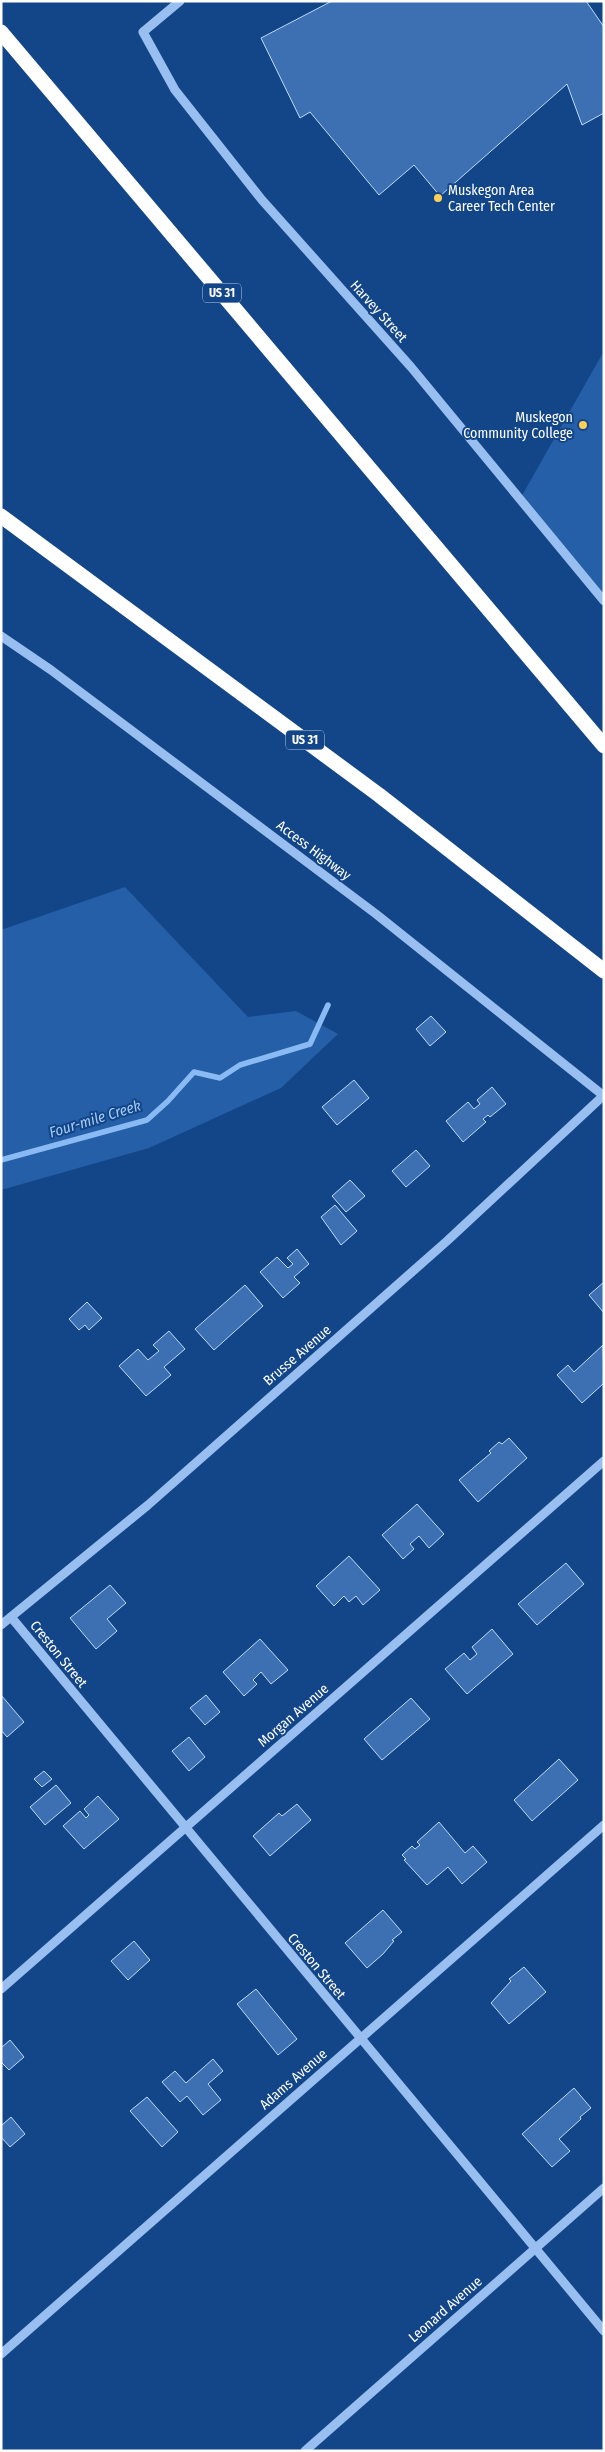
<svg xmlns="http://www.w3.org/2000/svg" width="605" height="2452" font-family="'Fira Sans Condensed',sans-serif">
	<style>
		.green { fill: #255fa7 }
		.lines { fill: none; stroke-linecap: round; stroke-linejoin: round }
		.stream { stroke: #8abaf3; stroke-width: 5.5 }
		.building { fill: #3c70b2; stroke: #bfdafc }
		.minor { stroke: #98bff0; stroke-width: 9 }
		.highway { stroke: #fff; stroke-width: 15 }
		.poi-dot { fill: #ffcf57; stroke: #134688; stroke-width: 2 }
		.labels { text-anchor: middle; stroke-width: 4; stroke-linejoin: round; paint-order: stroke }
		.shield { fill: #134688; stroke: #b8c8db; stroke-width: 1 }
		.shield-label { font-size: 12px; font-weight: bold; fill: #fff }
		.poi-label { font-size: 14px; fill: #fff; stroke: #134688; text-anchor: start }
		.street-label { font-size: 14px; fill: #fff; stroke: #134688 }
		.water-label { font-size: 15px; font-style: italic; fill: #a4caf7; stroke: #134688 }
	</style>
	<rect width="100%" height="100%" fill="#134688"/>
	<!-- green -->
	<g class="green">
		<path d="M604 351V603L520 499Z"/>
		<path d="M125 887 248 1017 296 1011 338 1034 281 1088 149 1148 1 1190V930Z"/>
	</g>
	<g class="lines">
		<!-- stream -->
		<path class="stream" d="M1 1160 147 1120 168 1101 194 1072 220 1078 240 1065 310 1044 328 1005"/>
	</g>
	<!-- building -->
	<g class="building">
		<path d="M332 1H586L604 27V113L582 125 567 84 440 196 414 165 379 195 310 112 300 118 261 38Z"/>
		<path d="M431 1016 446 1032 430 1046 416 1029Z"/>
		<path d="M354 1080 369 1098 337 1125 322 1107Z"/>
		<path d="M492 1087 506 1104 490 1117 488 1115 483 1119 486 1122 463 1142 446 1121 468 1102 474 1109 480 1104 477 1100Z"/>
		<path d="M416 1150 430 1166 406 1187 392 1171Z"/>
		<path d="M350 1180 365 1196 346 1212 332 1196Z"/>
		<path d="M335 1205 357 1231 341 1245 321 1217Z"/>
		<path d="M297 1249 309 1264 294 1277 300 1283 283 1298 260 1272 277 1257 288 1268 293 1264 287 1258Z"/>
		<path d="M604 1282V1313L589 1295Z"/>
		<path d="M245 1285 263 1306 214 1350 195 1329Z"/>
		<path d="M87 1302 102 1318 89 1330 85 1325 79 1330 69 1319Z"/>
		<path d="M169 1331 185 1349 164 1367 171 1375 146 1396 119 1366 138 1349 148 1360 159 1351 153 1345Z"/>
		<path d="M603 1345 604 1383 582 1403 557 1375 568 1365 574 1372Z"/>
		<path d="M509 1438 527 1458 478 1502 459 1480 491 1453 489 1451 499 1442 502 1444Z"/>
		<path d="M417 1504 444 1534 429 1548 419 1536 410 1544 414 1549 403 1559 382 1535Z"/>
		<path d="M349 1556 380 1590 363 1605 356 1596 349 1602 344 1596 334 1606 316 1586Z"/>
		<path d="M566 1563 584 1584 537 1625 518 1604Z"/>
		<path d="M110 1585 126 1603 107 1619 117 1631 96 1649 70 1618Z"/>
		<path d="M492 1629 513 1654 467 1694 445 1669 464 1653 470 1660 477 1654 472 1647Z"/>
		<path d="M260 1639 288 1670 271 1684 261 1672 253 1680 257 1684 244 1696 223 1672Z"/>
		<path d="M1 1695 24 1722 7 1737 1 1730Z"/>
		<path d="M206 1695 220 1712 205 1725 190 1708Z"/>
		<path d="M411 1698 430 1719 382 1760 364 1739Z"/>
		<path d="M189 1737 205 1757 189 1771 172 1751Z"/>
		<path d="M559 1759 578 1780 532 1821 514 1800Z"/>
		<path d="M44 1771 52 1779 42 1787 34 1779Z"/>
		<path d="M56 1785 71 1803 45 1825 30 1807Z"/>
		<path d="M98 1796 119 1819 84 1849 63 1826 80 1811 86 1818 89 1815 84 1809Z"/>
		<path d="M297 1804 311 1820 270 1856 253 1836 279 1813 282 1816Z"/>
		<path d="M439 1822 465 1853 473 1846 487 1862 462 1884 448 1867 427 1885 404 1860 406 1859 402 1855 412 1846 415 1849 420 1845 417 1842Z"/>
		<path d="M383 1910 402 1932 392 1940 394 1941 383 1954 367 1968 345 1943Z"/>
		<path d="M134 1941 150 1960 128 1980 111 1961Z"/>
		<path d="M524 1967 546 1992 509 2024 491 2003 511 1981 509 1979Z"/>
		<path d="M256 1989 297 2039 278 2055 237 2004Z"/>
		<path d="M10 2040 24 2057 9 2070 1 2062V2048Z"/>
		<path d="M213 2059 223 2071 208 2084 221 2100 203 2115 187 2096 180 2102 162 2082 175 2071 186 2083Z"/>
		<path d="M574 2088 591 2108 580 2117 581 2119 559 2139 570 2151 552 2167 522 2134Z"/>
		<path d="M147 2097 178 2132 162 2147 130 2111Z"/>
		<path d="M11 2117 25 2134 10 2147 1 2137V2126Z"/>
	</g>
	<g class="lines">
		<!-- minor -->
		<g class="minor">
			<path d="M180 1 143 32 175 90 262 200 411 367 604 601"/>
			<path d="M1 636 51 670 376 914 604 1096"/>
			<path d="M11 1617 604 2331"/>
			<path d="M1 1625 148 1505 447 1241 603 1096"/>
			<path d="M1 1989 604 1461"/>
			<path d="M1 2354 604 1825"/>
			<path d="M305 2451 604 2188"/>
		</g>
		<!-- highway -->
		<g class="highway">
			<path d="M1 32 604 746"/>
			<path d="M1 516 379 795 604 971"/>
		</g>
	</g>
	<!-- markers -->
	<g class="poi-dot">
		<circle cx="438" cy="198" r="5"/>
		<circle cx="583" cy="425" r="5"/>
	</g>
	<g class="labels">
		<!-- shield labels -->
		<g class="shield">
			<rect x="203" y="283.5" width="38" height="19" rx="4"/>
			<rect x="286" y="730.5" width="38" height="19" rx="4"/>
		</g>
		<g class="shield-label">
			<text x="222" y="297">US 31</text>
			<text x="305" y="744">US 31</text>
		</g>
		<!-- poi labels -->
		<g class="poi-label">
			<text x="448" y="195">Muskegon Area<tspan x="448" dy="16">Career Tech Center</tspan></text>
			<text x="573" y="422" text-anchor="end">Muskegon<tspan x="573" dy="16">Community College</tspan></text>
		</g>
		<!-- street labels -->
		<g class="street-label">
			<text transform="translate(379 311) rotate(48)" y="5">Harvey Street</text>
			<text transform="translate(314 850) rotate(37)" y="5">Access Highway</text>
			<text transform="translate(297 1355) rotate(-41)" y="5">Brusse Avenue</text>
			<text transform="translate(59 1654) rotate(51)" y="5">Creston Street</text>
			<text transform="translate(293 1715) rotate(-41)" y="5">Morgan Avenue</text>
			<text transform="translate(317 1966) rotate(50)" y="5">Creston Street</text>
			<text transform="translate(293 2079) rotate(-41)" y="5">Adams Avenue</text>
			<text transform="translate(445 2309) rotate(-41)" y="5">Leonard Avenue</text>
		</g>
		<!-- water labels -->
		<g class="water-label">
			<text transform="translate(95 1119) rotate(-17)" y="5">Four-mile Creek</text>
		</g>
	</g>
	<!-- border -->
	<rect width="605" height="2452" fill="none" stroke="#ffffff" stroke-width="5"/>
</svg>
